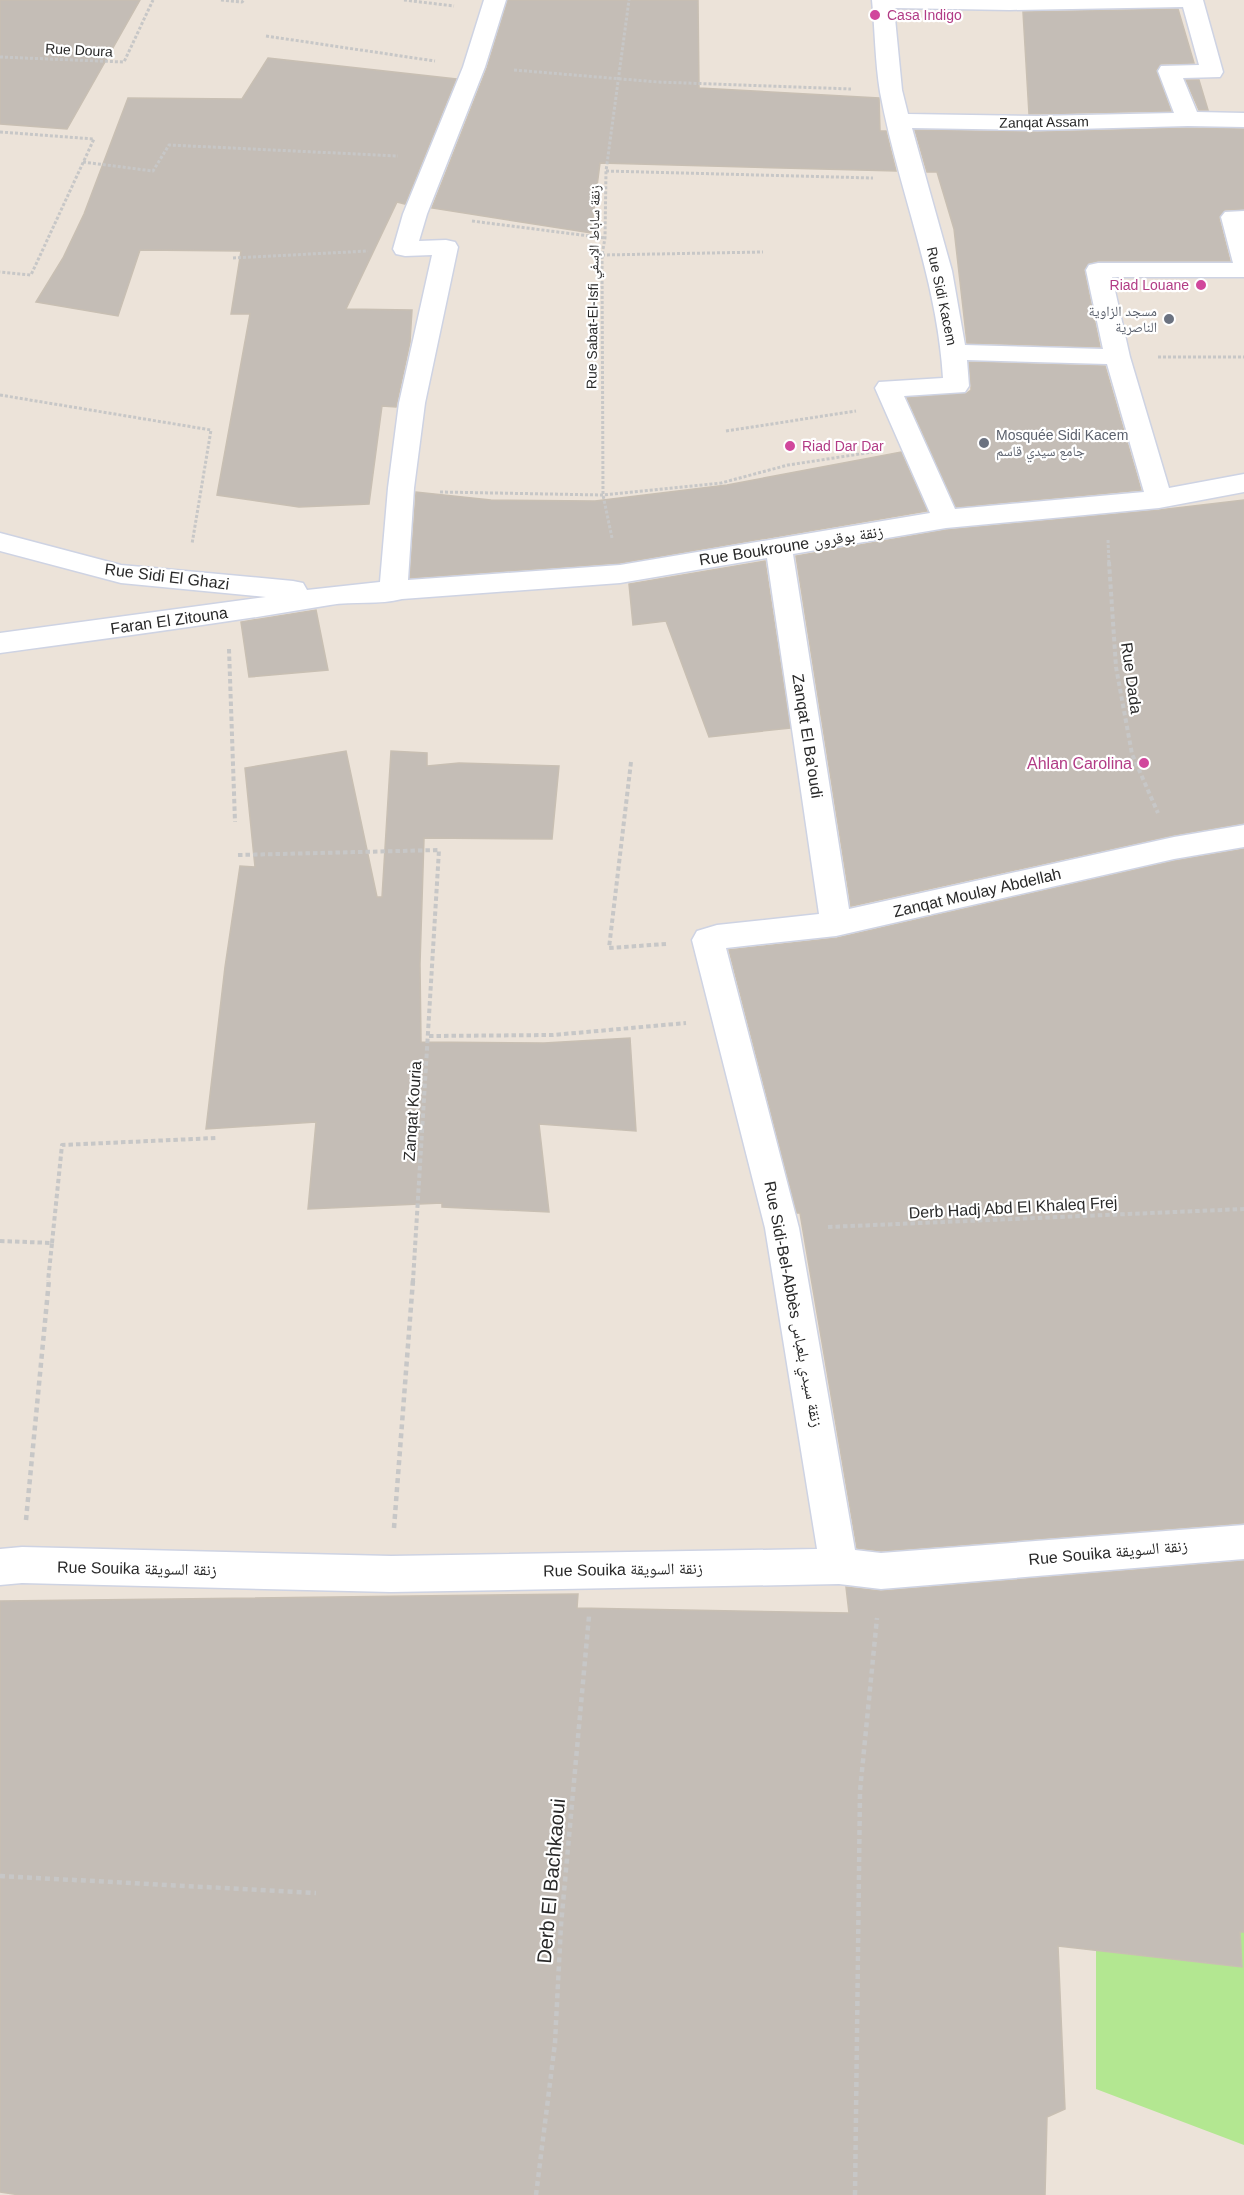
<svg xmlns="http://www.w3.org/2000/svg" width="1244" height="2195" font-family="Helvetica,'Noto Naskh Arabic',sans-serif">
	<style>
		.green { fill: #b3e791 }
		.building { fill: #c4bdb6; stroke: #c8bfb3; stroke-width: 1.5 }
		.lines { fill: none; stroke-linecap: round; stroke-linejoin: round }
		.minor-casing { stroke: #ced3e3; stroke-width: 3 }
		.path-far2 { stroke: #c7c7c7; stroke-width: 3; stroke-dasharray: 3 2; stroke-linecap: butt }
		.path-far1 { stroke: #c7c7c7; stroke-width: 4; stroke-dasharray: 4.5 3; stroke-linecap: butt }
		.path { stroke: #c7c7c7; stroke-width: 4.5; stroke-dasharray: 5 4; stroke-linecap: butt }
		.minor { fill: #fff; fill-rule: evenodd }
		.hotel-dot { fill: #d1479c; stroke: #fff; stroke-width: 2 }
		.worship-dot { fill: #6b7280; stroke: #fff; stroke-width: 2 }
		.labels { text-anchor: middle; stroke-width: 4.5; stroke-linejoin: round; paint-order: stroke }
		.far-hotel-label { font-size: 14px; fill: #b23c85; stroke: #fff; text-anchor: start }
		.far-street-label { font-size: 14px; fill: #292929; stroke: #fff }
		.far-worship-label { font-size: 14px; fill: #5b616d; stroke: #fff; text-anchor: end }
		.street-label { font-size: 16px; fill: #292929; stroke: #fff }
		.hotel-label { font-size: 16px; fill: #b23c85; stroke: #fff; text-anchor: end }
		.near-street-label { font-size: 20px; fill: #292929; stroke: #fff }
	</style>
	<rect width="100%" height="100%" fill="#ece3d9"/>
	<!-- green -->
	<path class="green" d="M1240 1932H1244V2145L1096 2089V1950L1242 1967Z"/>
	<!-- building -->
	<g class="building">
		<path d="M0 0H140L67 129 0 124Z"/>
		<path d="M508 0H698L699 88 879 98 880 131H886L896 171 600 163 591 233 432 208 487 68Z"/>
		<path d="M1178 9 1194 63 1161 64 1156 70 1171 111 1029 114 1023 12Z"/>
		<path d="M268 58 456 79 405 204 397 202 346 309 412 310 410 342 396 407 382 406 369 504 299 507 217 495 250 314H231L241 251 140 250 118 316 36 302 63 258 84 214 128 98 242 99Z"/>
		<path d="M1186 80H1199L1208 110H1199Z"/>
		<path d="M1188 128 1244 129V209L1225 210 1219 218 1230 261H1098L1089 263 1084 270 1100 347 967 343 954 229 937 172H927L915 130 1038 132Z"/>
		<path d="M969 362 1105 366 1141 490 956 507 907 398 967 393 971 390V386Z"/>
		<path d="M901 452 927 511 620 563 410 578 416 492 491 500 595 501 727 485Z"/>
		<path d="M1244 500V823L1174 835 851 906 796 556 946 530 1159 510Z"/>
		<path d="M765 561 790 728 709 737 666 621 633 625 629 584Z"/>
		<path d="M316 610 328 670 249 677 241 622Z"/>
		<path d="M346 751 377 897H382L391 751 427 753V766L459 763 559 766 552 839 424 838 420 964 421 1042 544 1043 630 1038 636 1131 539 1124 549 1212 442 1207V1203L308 1209 316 1122 206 1129 225 967 240 866 255 867 245 768Z"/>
		<path d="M1244 849V1523L881 1551 857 1548 800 1213H797L729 950 837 938 1174 861Z"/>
		<path d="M1244 1561V1932H1240L1242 1967 1058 1946 1065 2109 1047 2117 1045 2195H20L0 2192V1601L578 1594 577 1608 849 1613 846 1587 881 1591Z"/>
	</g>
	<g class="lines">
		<!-- minor casing -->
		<g class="minor-casing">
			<path id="minor" d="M484 0H506L485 67 427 214 419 241 446 240 455 242 458 247 425 403 414 488 408 580 620 565 930 513 875 388 879 382 943 378C937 278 898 189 880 92 875 62 875 30 872 0H1203L1223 72 1220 77 1183 78 1197 112 1244 113V127L1188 126 1038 130 912 128 952 271 965 345 1103 349 1086 270 1089 265 1098 263H1233L1221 217 1225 212 1244 211V277H1112L1130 357 1169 488 1244 474V492L1159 508 946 528 793 554 849 909 1174 837 1244 825V847L1174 859 836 936 726 948 799 1228 855 1550 881 1553 1244 1525V1559L881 1589 839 1584 391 1592 22 1583 0 1585V1549L22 1547 391 1556 817 1549 765 1228 692 940 697 931 717 925 819 914 767 558 620 583 402 599C380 605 353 601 330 605 220 624 110 638 0 653V633L266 597 121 583 0 551V533L121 565 293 581 303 583 307 590 380 582 388 488 399 403 432 255 405 256 396 254 393 249 403 214 463 67ZM1183 7 1199 65 1161 66 1158 71 1174 113 1038 116 908 114 902 90 894 8 1010 10ZM967 360 1107 364 1144 492 955 509 904 396 965 392 969 386Z"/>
		</g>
		<!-- path-far2 -->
		<g class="path-far2">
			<path d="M221 0 242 2 244 0"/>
			<path d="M404 0 454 6"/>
			<path d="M266 36 435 61"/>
			<path d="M0 57 124 62 153 0"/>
			<path d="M514 70 658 82 851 89"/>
			<path d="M0 132 94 139 31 275 0 272"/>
			<path d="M83 162 153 171 169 145 398 156"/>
			<path d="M606 171 873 178"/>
			<path d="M472 221 605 238"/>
			<path d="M602 255 763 252"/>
			<path d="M233 258 368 251"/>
			<path d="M1158 357H1244"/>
			<path d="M0 395 211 430 192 544"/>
			<path d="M726 431 856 411"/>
			<path d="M440 492 603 495 721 483 788 465 873 452"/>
			<path d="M612 538 603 495 602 255 605 238 606 171 629 0"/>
			<path d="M1108 540 1109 564"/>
		</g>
		<!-- path-far1 -->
		<g class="path-far1">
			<path d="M1109 562 1116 667 1132 754 1158 813"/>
			<path d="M229 649 235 822"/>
			<path d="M631 762 609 948 666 944"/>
			<path d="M238 855 439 850 413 1281"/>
			<path d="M429 1036 553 1035 686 1023"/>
			<path d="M828 1227 1244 1209"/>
			<path d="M0 1241 52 1243 48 1281"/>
			<path d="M52 1243 62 1145 216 1138"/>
		</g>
		<!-- path -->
		<g class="path">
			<path d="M26 1520 49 1280"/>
			<path d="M394 1528 413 1280"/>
			<path d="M0 1876 316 1893"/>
			<path d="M536 2195 555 2043 561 1925 589 1616"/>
			<path d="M855 2195 860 1791 877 1618"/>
		</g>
		<!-- minor -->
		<use href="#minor" class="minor"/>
	</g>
	<!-- markers -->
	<g class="hotel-dot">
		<circle cx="875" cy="15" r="6"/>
		<circle cx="1201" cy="285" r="6"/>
		<circle cx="790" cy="446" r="6"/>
		<circle cx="1144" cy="763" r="6"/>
	</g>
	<g class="worship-dot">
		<circle cx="1169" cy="319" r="6"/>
		<circle cx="984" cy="443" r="6"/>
	</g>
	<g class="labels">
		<!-- far-hotel labels -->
		<g class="far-hotel-label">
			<text x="887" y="20">Casa Indigo</text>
			<text x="1189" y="290" text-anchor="end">Riad Louane</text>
			<text x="802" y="451">Riad Dar Dar</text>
		</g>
		<!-- far-street labels -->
		<g class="far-street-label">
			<text transform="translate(79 50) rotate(3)" y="5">Rue Doura</text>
			<text transform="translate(1044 122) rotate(-1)" y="5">Zanqat Assam</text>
			<text transform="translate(593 287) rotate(-89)" y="5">Rue Sabat-El-Isfi زنقة ساباط الإسفي</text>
			<text transform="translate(942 296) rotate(78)" y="5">Rue Sidi Kacem</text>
		</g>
		<!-- far-worship labels -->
		<g class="far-worship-label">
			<text x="1157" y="316">مسجد الزاوية<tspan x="1157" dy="16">الناصرية</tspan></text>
			<text x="996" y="440" text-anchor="start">Mosquée Sidi Kacem<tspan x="996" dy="16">جامع سيدي قاسم</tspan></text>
		</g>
		<!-- street labels -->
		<g class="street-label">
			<text transform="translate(791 545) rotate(-9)" y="6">Rue Boukroune زنقة بوقرون</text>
			<text transform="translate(167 576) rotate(7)" y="6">Rue Sidi El Ghazi</text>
			<text transform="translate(169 620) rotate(-8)" y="6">Faran El Zitouna</text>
			<text transform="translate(1132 678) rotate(82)" y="6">Rue Dada</text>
			<text transform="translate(808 736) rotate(81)" y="6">Zanqat El Ba'oudi</text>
			<text transform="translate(977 892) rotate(-13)" y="6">Zanqat Moulay Abdellah</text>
			<text transform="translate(412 1111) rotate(-86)" y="6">Zanqat Kouria</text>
			<text transform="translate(1013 1207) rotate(-3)" y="6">Derb Hadj Abd El Khaleq Frej</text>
			<text transform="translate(794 1304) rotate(79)" y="6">Rue Sidi-Bel-Abbès زنقة سيدي بلعباس</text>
			<text transform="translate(1108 1552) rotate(-5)" y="6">Rue Souika زنقة السويقة</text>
			<text transform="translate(137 1568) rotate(1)" y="6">Rue Souika زنقة السويقة</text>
			<text transform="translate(623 1569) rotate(-1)" y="6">Rue Souika زنقة السويقة</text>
		</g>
		<!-- hotel labels -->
		<g class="hotel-label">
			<text x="1132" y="769">Ahlan Carolina</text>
		</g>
		<!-- near-street labels -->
		<g class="near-street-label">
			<text transform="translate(551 1881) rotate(-85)" y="7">Derb El Bachkaoui</text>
		</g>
	</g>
</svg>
